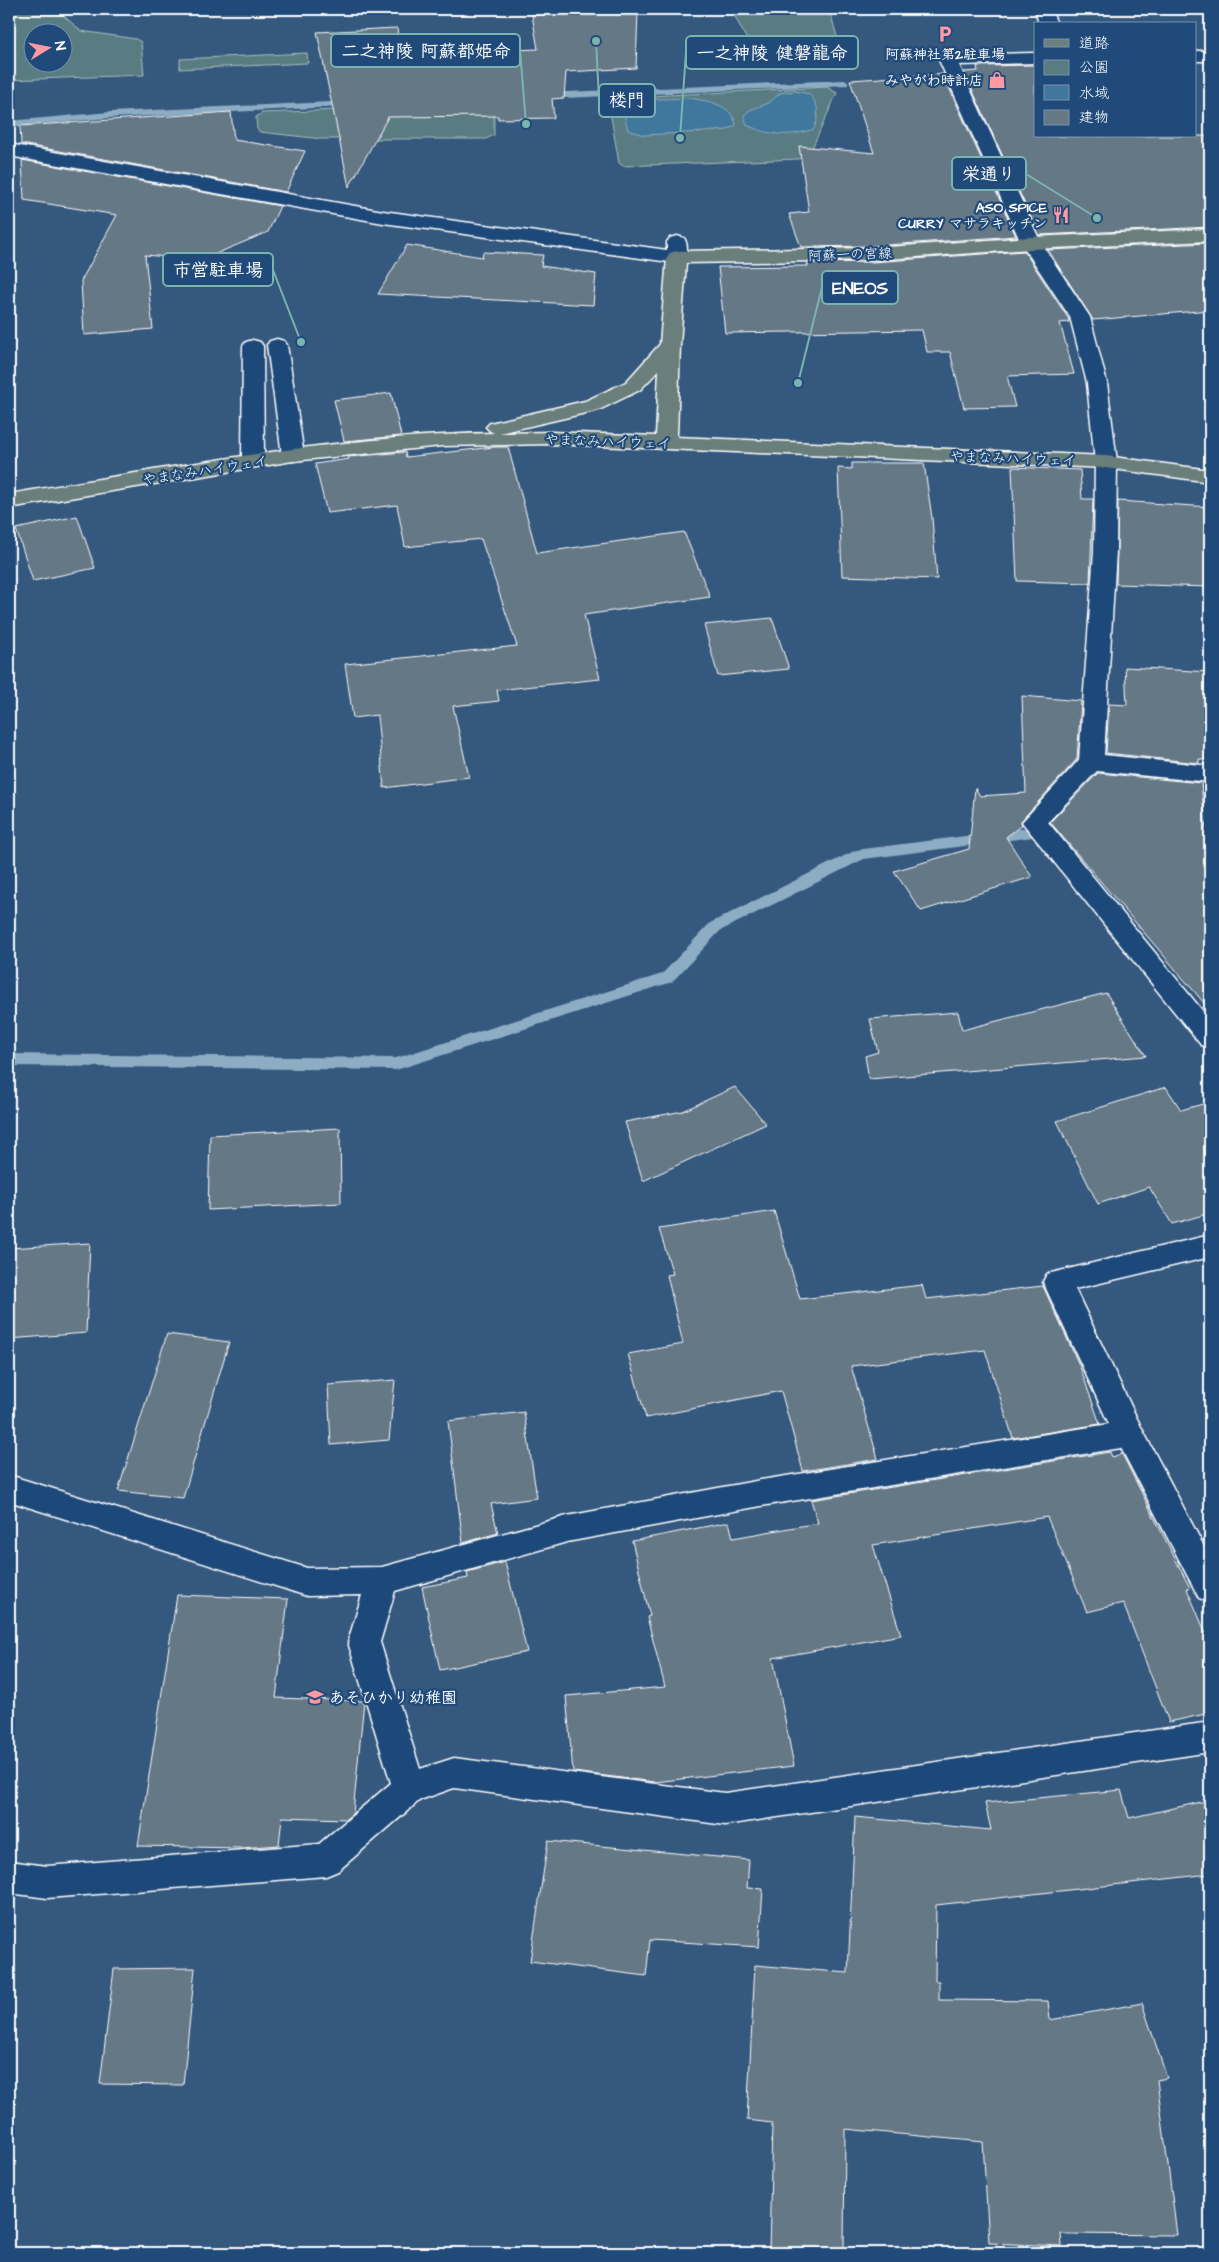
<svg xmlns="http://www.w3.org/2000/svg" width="1219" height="2262" font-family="'Architects Daughter','Klee One',sans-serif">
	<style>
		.green { fill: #597c81; stroke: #acbec0; fill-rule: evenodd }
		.water { fill: #41779d; stroke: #8dadc4 }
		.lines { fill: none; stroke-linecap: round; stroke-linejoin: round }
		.stream { fill: #8dadc4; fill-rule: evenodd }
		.building { fill: #657886; stroke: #fff }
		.minor-casing { stroke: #fff; stroke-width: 3 }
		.major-casing { stroke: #fff; stroke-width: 3 }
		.minor { fill: #1f4a7a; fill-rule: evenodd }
		.major { fill: #6b7f7c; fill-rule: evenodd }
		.labels { text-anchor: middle; stroke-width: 4.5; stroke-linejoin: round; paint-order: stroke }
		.far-poi-label { font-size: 14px; font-weight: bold; fill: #fff; stroke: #1f4a7a; text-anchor: end }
		.far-street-label { font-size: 14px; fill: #fff; stroke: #1f4a7a }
		.poi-label { font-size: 16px; font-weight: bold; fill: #fff; stroke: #1f4a7a; text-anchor: start }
		.leader { fill: none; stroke: #7bb4af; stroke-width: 2 }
		.callout-dot { fill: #7bb4af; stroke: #1f4a7a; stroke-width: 2 }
		.callout { fill: #1f4a7a; stroke: #7bb4af; stroke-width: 2 }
		.callout-label { font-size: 18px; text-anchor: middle; font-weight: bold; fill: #fff }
	</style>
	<rect width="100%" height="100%" fill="#34587e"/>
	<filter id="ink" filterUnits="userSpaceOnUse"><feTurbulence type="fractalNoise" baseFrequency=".02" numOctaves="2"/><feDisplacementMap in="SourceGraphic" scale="10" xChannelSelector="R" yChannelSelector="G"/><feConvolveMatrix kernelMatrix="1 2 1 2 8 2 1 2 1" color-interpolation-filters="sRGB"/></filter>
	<g filter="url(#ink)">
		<!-- green -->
		<g class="green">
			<path d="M9 9H56L81 31 136 39 141 42 144 75 9 80ZM32 32H62V62H32Z"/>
			<path d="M731 9H829L838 40 831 44 752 43 746 38Z"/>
			<path d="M307 53 308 63 180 69V59Z"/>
			<path d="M827 87 837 93 809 155 798 159 623 166 619 163 608 100 611 98Z"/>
			<path d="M488 104 494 107V135L486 139H322L260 132 257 129 256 117 262 113Z"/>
		</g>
		<!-- water -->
		<g class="water">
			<path d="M795 91 809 94C820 106 819 115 814 129 791 137 769 136 747 125L744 115 750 110 769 103 780 93Z"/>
			<path d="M689 98C708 101 732 104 736 125L727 130 704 132 644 135 628 130 622 107 630 100Z"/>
		</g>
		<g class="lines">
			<!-- stream -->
			<g class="stream">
				<path d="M844 80 848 81V85L543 99 538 96 543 93Z"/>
				<path d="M353 101 358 104 357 106 110 118 9 127V121L110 112Z"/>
				<path d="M1180 782 1210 785V795L1175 790 1173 787 1175 784Z"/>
				<path d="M1075 816 1080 817 1082 821 1076 831 1071 832 864 859 720 931 672 982 396 1070 9 1066V1054L396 1058 662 974 710 923 856 850 1066 823 1070 817Z"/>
			</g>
		</g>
		<!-- building -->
		<g class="building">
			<path d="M638 10 636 68 566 72 564 98 552 99 554 118 498 119V116L388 117 349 187 317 32 397 28 400 52 446 50 447 53 538 49 532 15Z"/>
			<path d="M1035 65V136H1210V227L1039 235 964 72 978 71 977 66Z"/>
			<path d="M943 74 1016 236 873 246 801 247 789 214 809 212 799 146 874 153 850 80Z"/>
			<path d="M231 112 234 140 305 151 286 192 21 144 20 126Z"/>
			<path d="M22 160 280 206 268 232 201 260 145 255 153 329 84 335 81 281 117 215 24 200Z"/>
			<path d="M1210 243V310L1093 320 1048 250Z"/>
			<path d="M407 245 482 257 483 252 543 255 541 266 596 274 593 305 378 294Z"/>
			<path d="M1024 251 1068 318 1069 322 1060 323 1074 374 1007 376 1015 407 964 408 950 352H927L922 330 725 333 718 267 808 266 807 263 873 262Z"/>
			<path d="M391 393 401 436 344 441 334 400Z"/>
			<path d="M494 447H508L537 553 684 532 710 597 584 615 600 679 497 690 499 701 453 706 469 777 384 788 377 715 353 718 345 664 517 646 481 539 405 547 397 505 327 513 315 464 349 459 348 457 405 452 406 457Z"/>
			<path d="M852 463H924L932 518 937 579 842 576 838 468 852 469Z"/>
			<path d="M1012 467 1080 470 1082 499H1093L1090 583 1017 581Z"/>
			<path d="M1118 501 1210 507V587L1116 584Z"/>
			<path d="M77 516 95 568 33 581 16 529Z"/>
			<path d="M772 618 789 669 718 676 704 625Z"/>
			<path d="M1125 667 1210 672V760L1199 759V763L1106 753 1109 704 1127 705Z"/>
			<path d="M1022 696 1081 701 1077 759 1021 821 1022 825 1006 837 1032 877 921 911 894 871 969 849 975 788 980 796 1026 793Z"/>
			<path d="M1098 773 1201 783 1210 868V1010L1050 822Z"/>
			<path d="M1106 993 1146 1056 869 1079 865 1056 878 1052 870 1019 958 1012 962 1030Z"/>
			<path d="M735 1087 766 1124 643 1181 625 1122 683 1111Z"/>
			<path d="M1166 1087 1181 1110 1210 1102V1213L1172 1224 1149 1187 1098 1204 1057 1121Z"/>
			<path d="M340 1128 341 1203 208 1210 210 1135Z"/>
			<path d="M774 1211 800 1299 922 1285 926 1299 1043 1286 1080 1367 1100 1424 1013 1438 985 1350 851 1366 878 1459 803 1471 781 1391 646 1418 628 1354 683 1344 667 1275 673 1274 659 1229Z"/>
			<path d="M90 1243 86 1333 9 1339V1248Z"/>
			<path d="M167 1334 229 1342 183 1498 118 1491Z"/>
			<path d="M395 1380 389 1440 331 1445 328 1385Z"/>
			<path d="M524 1412 537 1498 491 1504 498 1533 463 1543 448 1421Z"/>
			<path d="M1110 1452 1112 1457 1122 1454 1190 1588 1187 1589 1210 1643V1713L1169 1722 1123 1603 1087 1612 1047 1517 873 1545 901 1635 773 1658 794 1766 655 1782 573 1772 566 1696 665 1687 647 1617 650 1616 632 1541 729 1522 733 1538 818 1523 811 1500Z"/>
			<path d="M505 1562 527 1652 440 1670 422 1587 468 1578 467 1572Z"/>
			<path d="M177 1595 288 1599 276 1698 364 1701 353 1813 346 1819 282 1817 279 1845 241 1848 138 1846Z"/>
			<path d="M1121 1790 1129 1818 1210 1800V1874L936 1905 935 1981H939V2000L1048 2001 1050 2020 1142 2003 1167 2078 1157 2080 1177 2235 1061 2234 1062 2246 989 2243 983 2142 845 2129 844 2253H769L772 2123 747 2120 755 1965 848 1973 855 1817 991 1830 985 1803Z"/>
			<path d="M548 1841 749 1860 747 1888 763 1889 759 1947 650 1940 646 1976 530 1961Z"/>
			<path d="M195 1968 183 2085 100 2084 114 1969Z"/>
		</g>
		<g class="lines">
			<!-- minor casing -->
			<g class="minor-casing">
				<g id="minor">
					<path d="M1035 9H1051L1057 24H1039Z"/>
					<rect x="1195" y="51" width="15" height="10"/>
					<path d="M1035 53V63L959 65 1041 243 1090 317 1107 383 1117 462 1116 551 1104 755 1210 766V782L1097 771 1048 822 1210 1020V1048L1201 1045 1022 822 1079 760 1094 551 1095 462 1087 383 1070 317 1021 243 939 60 942 56 948 55Z"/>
					<path d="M9 144 383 211 667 250V242L670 238 677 236 684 238C688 244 688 255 684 261L677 263 383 223 9 156Z"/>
					<path d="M277 339 284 341 287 345 304 455 301 460 293 461 285 460 282 455 267 345 270 341Z"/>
					<path d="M253 340 260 342 263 346 264 461 261 466 253 467 245 466 242 461 243 346 246 342Z"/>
					<path d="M1210 1235V1257L1075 1289 1141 1427 1210 1558V1602L1199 1598 1121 1448 761 1506 567 1542 395 1591 380 1642 420 1769 454 1758 725 1793 1210 1722V1752L725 1825 454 1788 420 1800 338 1871 326 1876 47 1898 9 1893V1861L47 1866 319 1844 391 1783 348 1642 362 1595 307 1596 9 1501V1475L307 1568 382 1567 567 1516 761 1480 1109 1424 1043 1282 1047 1274Z"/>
				</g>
			</g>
			<!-- major casing -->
			<g class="major-casing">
				<path id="major" d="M1210 229V241L1031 249 873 260 686 263 680 345 677 437 1106 456 1210 470V482L1106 468 551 444 442 446 293 461 9 508V494C170 468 331 436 494 433L490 431 486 427 490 423 585 401 626 382 660 344 667 257 670 253 677 251 873 248 1031 237ZM659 370 656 436 551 432 500 433 599 410 640 390Z"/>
			</g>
			<!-- minor -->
			<use href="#minor" class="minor"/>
			<!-- major -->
			<use href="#major" class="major"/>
		</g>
	</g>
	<!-- icons -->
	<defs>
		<g id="parking-bare" transform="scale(1.35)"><path d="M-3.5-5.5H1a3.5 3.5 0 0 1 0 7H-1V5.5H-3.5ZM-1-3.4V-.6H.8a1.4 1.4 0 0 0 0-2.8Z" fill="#ff9aa2" stroke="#1f4a7a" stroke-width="2.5" paint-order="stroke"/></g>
		<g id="shop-bare" transform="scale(1.35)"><path d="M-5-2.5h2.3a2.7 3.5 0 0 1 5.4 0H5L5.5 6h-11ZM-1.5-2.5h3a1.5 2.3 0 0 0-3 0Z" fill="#ff9aa2" stroke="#1f4a7a" stroke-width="2.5" paint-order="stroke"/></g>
		<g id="restaurant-bare" transform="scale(1.35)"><path d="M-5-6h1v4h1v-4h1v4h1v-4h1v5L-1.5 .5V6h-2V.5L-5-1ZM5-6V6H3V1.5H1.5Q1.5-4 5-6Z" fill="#ff9aa2" stroke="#1f4a7a" stroke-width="2.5" paint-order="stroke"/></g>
		<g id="school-bare" transform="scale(1.35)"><path d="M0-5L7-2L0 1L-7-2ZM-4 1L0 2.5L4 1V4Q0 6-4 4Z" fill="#ff9aa2" stroke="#1f4a7a" stroke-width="2.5" paint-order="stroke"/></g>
	</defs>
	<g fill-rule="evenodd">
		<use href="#parking-bare" x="945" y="34"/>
		<use href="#shop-bare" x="997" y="80"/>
		<use href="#restaurant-bare" x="1061" y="215"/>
		<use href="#school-bare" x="315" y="1697"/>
	</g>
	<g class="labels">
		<!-- far-poi labels -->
		<g class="far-poi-label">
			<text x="945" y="59" text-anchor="middle">阿蘇神社第2駐車場</text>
			<text x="983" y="85">みやがわ時計店</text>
			<text x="1047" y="212">ASO SPICE<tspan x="1047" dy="16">CURRY マサラキッチン</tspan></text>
		</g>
		<!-- far-street labels -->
		<g class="far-street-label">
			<text transform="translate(850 254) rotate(-2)" y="5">阿蘇一の宮線</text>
			<text transform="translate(608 441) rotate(2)" y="5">やまなみハイウェイ</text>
			<text transform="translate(1013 458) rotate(2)" y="5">やまなみハイウェイ</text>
			<text transform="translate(205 470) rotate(-9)" y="5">やまなみハイウェイ</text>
		</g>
		<!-- poi labels -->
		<g class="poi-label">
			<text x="329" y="1703">あそひかり幼稚園</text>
		</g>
	</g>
	<!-- callouts -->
	<path class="leader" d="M526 124L520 50M680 138L686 52M596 41L599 100M1097 218L1026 174M301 342L273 270M798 383L822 287"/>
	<g class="callout-dot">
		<circle cx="526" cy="124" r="5"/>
		<circle cx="680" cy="138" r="5"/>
		<circle cx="596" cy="41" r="5"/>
		<circle cx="1097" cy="218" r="5"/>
		<circle cx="301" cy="342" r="5"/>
		<circle cx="798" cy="383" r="5"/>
	</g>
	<g class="callout">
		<rect x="331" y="34" width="189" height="33" rx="5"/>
		<rect x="686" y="36" width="172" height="33" rx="5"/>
		<rect x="599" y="84" width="56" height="33" rx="5"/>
		<rect x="952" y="157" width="74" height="33" rx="5"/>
		<rect x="163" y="253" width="110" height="33" rx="5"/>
		<rect x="822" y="271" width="76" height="33" rx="5"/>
	</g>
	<g class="callout-label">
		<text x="426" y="57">二之神陵 阿蘇都姫命</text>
		<text x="772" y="59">一之神陵 健磐龍命</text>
		<text x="627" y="106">楼門</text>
		<text x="989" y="180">栄通り</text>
		<text x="218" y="276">市営駐車場</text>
		<text x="860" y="294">ENEOS</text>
	</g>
	<!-- margin -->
	<rect width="1219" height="2262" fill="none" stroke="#1f4a7a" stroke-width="30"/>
	<rect x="15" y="15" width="1189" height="2232" fill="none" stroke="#fff" stroke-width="2" filter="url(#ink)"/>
	<!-- legend -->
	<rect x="1034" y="22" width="162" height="115" fill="#1f4a7a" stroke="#7992af"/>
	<rect x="1044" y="39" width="25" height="8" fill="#6b7f7c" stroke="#7992af"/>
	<text x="1079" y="48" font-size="15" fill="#ffffff">道路</text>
	<rect x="1044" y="60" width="25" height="15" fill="#597c81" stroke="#7992af"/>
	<text x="1079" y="72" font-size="15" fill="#ffffff">公園</text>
	<rect x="1044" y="85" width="25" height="15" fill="#41779d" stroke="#7992af"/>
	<text x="1079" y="98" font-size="15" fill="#ffffff">水域</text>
	<rect x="1044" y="110" width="25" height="15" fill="#657886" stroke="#7992af"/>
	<text x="1079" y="122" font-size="15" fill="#ffffff">建物</text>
	<!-- north arrow -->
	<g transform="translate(48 48) rotate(80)"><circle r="24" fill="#1f4a7a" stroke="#7992af"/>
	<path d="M0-4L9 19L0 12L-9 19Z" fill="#ff9aa2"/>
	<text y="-8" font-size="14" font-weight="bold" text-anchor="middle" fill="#ffffff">N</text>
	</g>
</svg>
